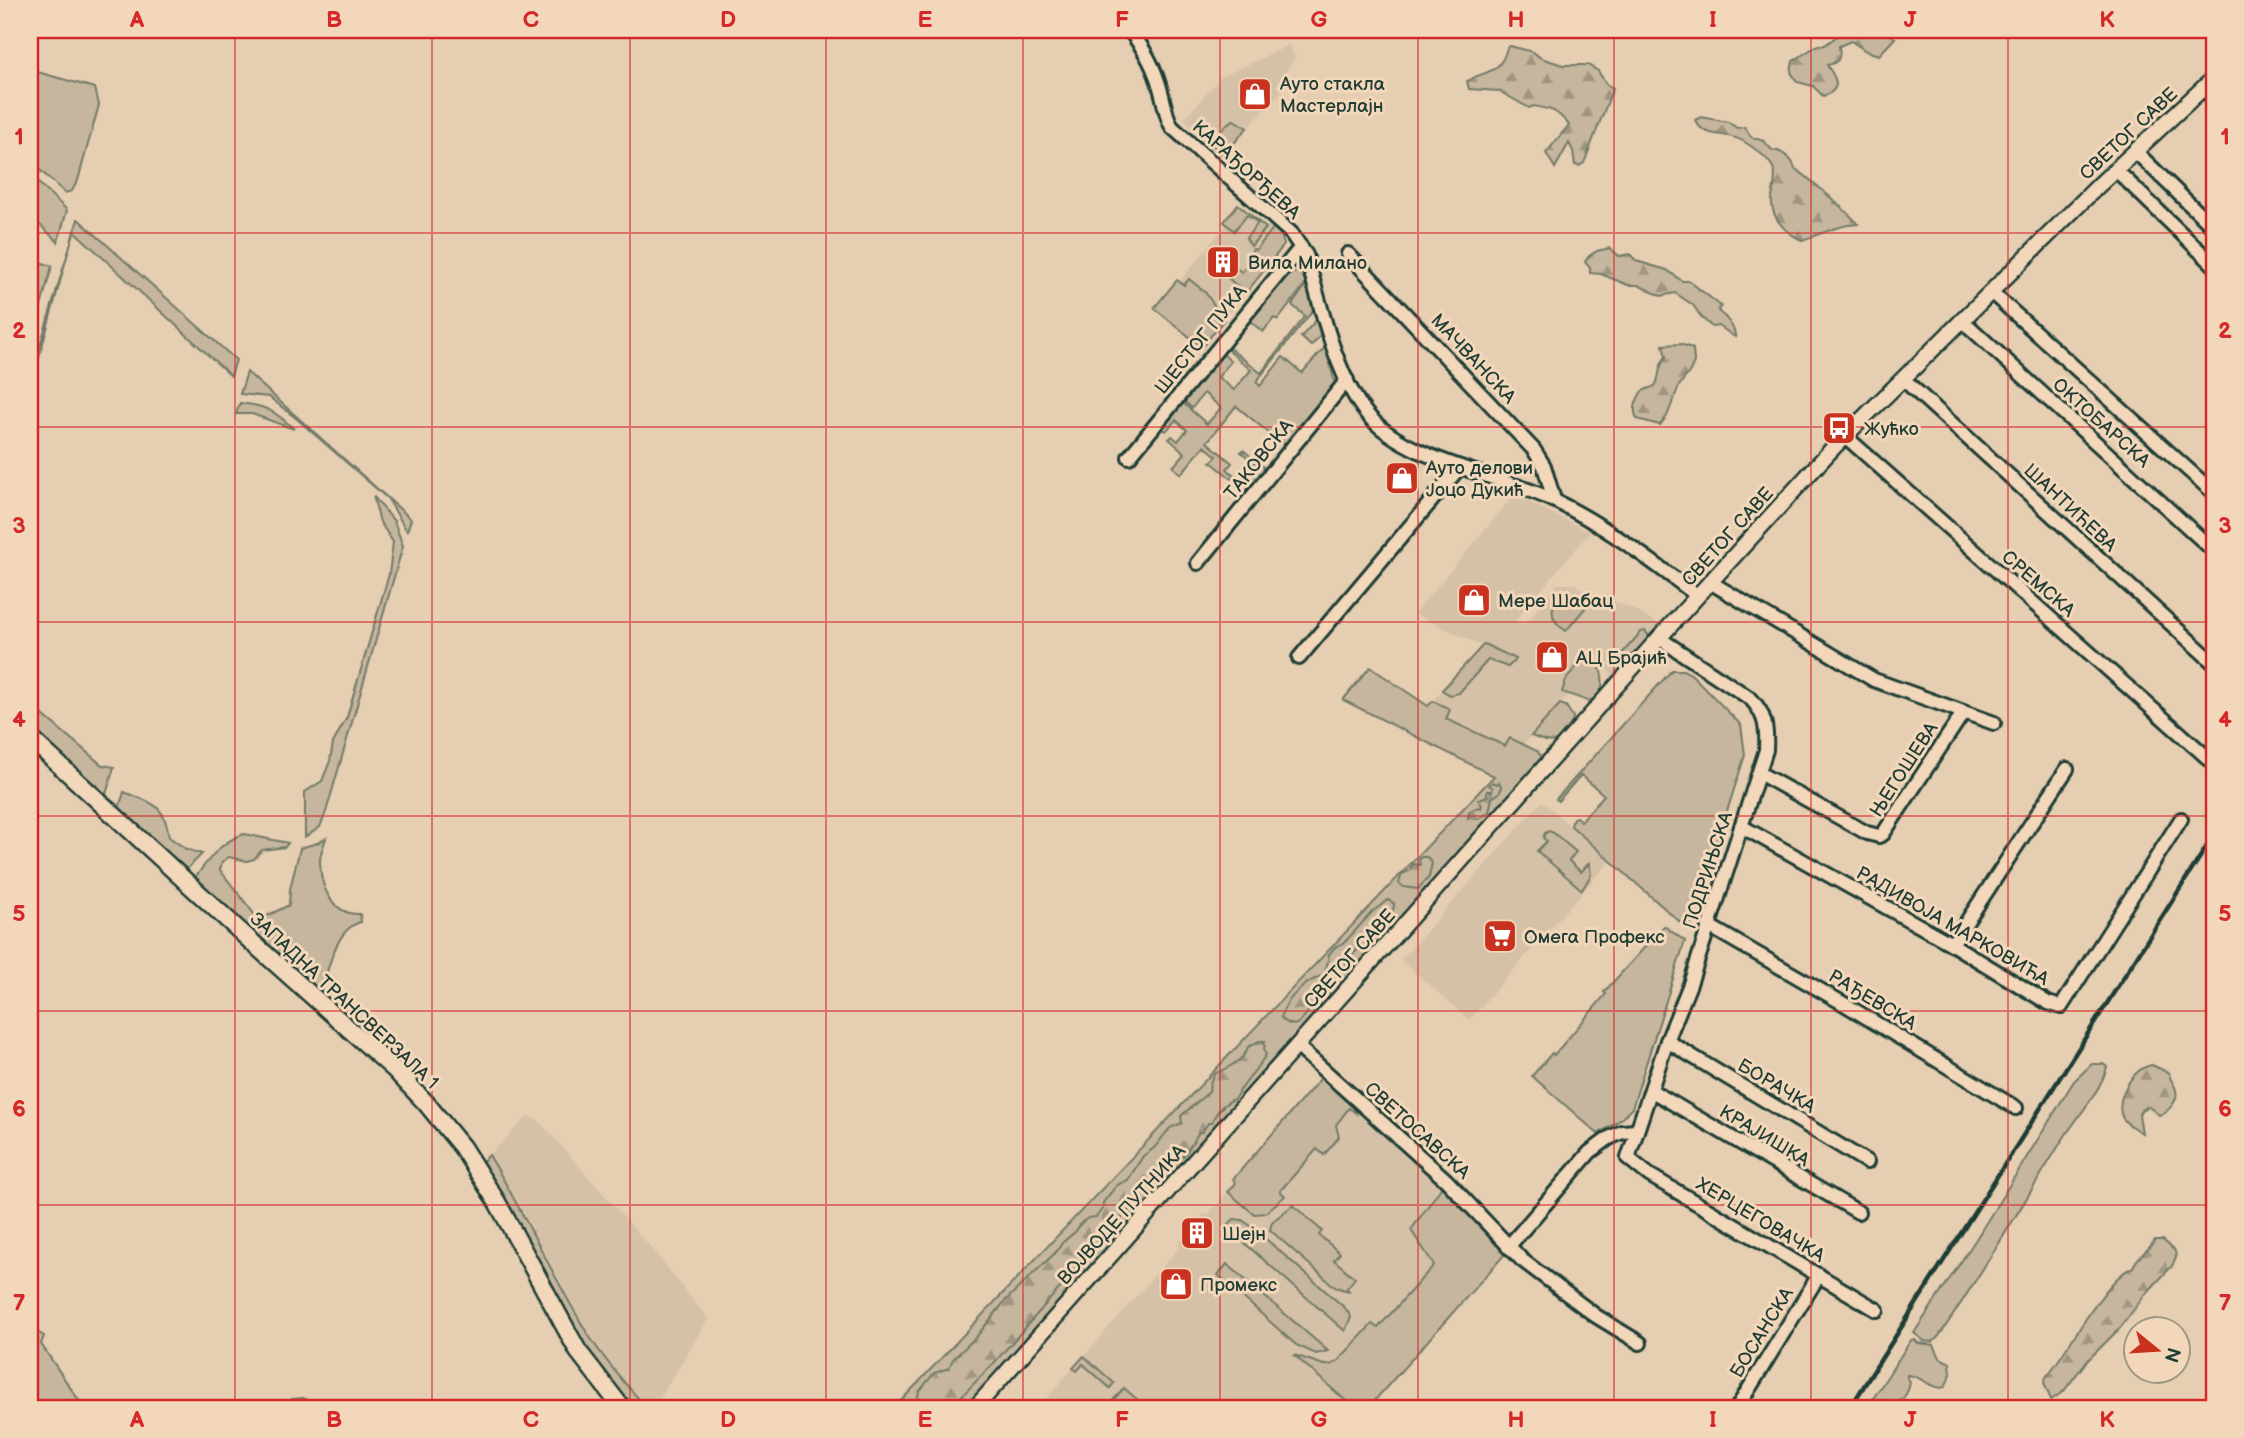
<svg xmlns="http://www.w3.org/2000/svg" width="2244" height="1438" font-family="'Balsamiq Sans',sans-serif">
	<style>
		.built { fill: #d5c1a7 }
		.green { fill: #c5b69d; stroke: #727a68; stroke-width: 2 }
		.forest { fill: url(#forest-firs); stroke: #727a68; stroke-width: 2 }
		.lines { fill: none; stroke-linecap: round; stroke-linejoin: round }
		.minor-casing { stroke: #1f3d34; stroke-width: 18 }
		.tertiary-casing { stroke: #1f3d34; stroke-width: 19 }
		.secondary-casing { stroke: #1f3d34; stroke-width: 21 }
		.minor { stroke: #f3d7ba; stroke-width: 12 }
		.tertiary { stroke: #f3d7ba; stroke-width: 14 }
		.secondary { stroke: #f3d7ba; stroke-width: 16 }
		.rail { stroke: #1f3d34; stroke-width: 4.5 }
		.grid { fill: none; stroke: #d62828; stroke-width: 2; stroke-opacity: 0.55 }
		.labels { text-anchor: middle; stroke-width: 6; stroke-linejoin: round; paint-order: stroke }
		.poi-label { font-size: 19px; fill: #1f3d34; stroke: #f3d7ba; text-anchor: start }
		.street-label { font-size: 19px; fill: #1f3d34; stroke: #f3d7ba }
		.neatline { fill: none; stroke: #d62828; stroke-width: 2.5 }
		.grid-label { font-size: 23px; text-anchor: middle; font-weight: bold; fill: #d62828 }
	</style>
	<defs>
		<pattern id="forest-firs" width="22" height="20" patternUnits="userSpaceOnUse" patternTransform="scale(1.75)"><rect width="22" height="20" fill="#c5b69d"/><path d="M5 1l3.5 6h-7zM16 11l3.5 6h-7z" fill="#9f9581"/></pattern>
	</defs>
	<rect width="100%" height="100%" fill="#e6ceb2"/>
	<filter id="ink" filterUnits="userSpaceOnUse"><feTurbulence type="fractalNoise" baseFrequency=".0143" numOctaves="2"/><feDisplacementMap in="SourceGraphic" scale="14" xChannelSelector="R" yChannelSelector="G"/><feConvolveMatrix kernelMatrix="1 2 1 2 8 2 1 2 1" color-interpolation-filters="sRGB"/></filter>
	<g filter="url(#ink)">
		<!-- built -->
		<g class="built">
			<path d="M1289 45 1295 57 1277 85 1282 90 1224 155 1184 119 1221 77Z"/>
			<path d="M1238 204 1265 228 1269 223 1278 231 1284 245 1202 347 1154 308 1177 280 1180 281 1226 225 1224 222Z"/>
			<path d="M1514 495 1590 532 1515 621 1525 625 1557 584H1577V587L1633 609 1668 629 1620 682 1598 663 1494 776 1405 732 1482 646 1414 614Z"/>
			<path d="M1542 801 1610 861 1469 1020 1401 960Z"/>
			<path d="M1321 1078 1353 1106 1356 1113 1362 1118 1369 1124 1379 1128 1425 1169 1426 1175 1437 1184 1443 1185 1505 1254 1368 1408H1038L1179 1248 1181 1246 1178 1243 1204 1213 1207 1216 1236 1183 1233 1179Z"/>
			<path d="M528 1116 539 1121 653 1250 708 1319 654 1408H647L607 1361 589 1335 518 1202 489 1155Z"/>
		</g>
		<!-- green -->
		<g class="green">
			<path d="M30 70 95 88 99 105 78 180 72 191 65 193 30 161Z"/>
			<path d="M1234 120 1247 128 1224 155 1210 143 1228 123Z"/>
			<path d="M30 175 67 210 58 242 39 224 30 207Z"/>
			<path d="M1238 204 1266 228 1251 246 1246 238 1258 223 1247 215 1234 231 1224 222Z"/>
			<path d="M78 219 236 360 231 376 74 231 30 390V379Z"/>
			<path d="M1274 227 1282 237 1284 245 1246 293 1229 279 1237 269 1242 272 1255 256 1251 252 1253 249 1256 250Z"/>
			<path d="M30 259 52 266 33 336Z"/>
			<path d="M1295 272 1301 273 1306 283 1278 320 1274 318 1263 332 1250 321 1286 277Z"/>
			<path d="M1189 279 1205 292 1224 320 1202 347 1154 308 1177 280 1184 285Z"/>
			<path d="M1306 285 1314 309 1256 382 1260 386 1283 357 1302 373 1325 347 1335 383 1285 446 1236 406 1207 442 1232 463 1227 469 1234 475 1232 479 1211 462 1217 456 1204 446 1181 474 1173 467 1185 453 1169 439 1172 436 1178 441 1187 430 1176 420 1166 431 1162 428 1183 403 1207 424 1221 408 1204 393 1192 408 1184 401 1223 354 1231 361 1218 377 1234 390 1251 370 1227 349 1228 347 1261 373 1305 316 1292 305Z"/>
			<path d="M1317 319 1321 335 1311 346 1301 337Z"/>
			<path d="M247 372 411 519 407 531 388 499 297 419 269 397 240 394Z"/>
			<path d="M240 403C266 406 275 411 294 429L252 414H236Z"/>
			<path d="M1243 450 1266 469 1254 484 1247 478 1257 465 1241 452Z"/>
			<path d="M373 496 394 521 403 546 326 812 320 827 305 837V792L322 781 330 761 333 743 347 717 389 574 393 542 380 522Z"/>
			<path d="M1569 594H1578L1591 601 1566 631C1548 619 1547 602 1569 594Z"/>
			<path d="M1645 631 1650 637 1628 664 1624 666 1618 663 1619 657 1641 632Z"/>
			<path d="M1484 644 1516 659 1508 667 1488 660 1459 693 1450 695 1442 690Z"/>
			<path d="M1585 656 1598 662C1603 675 1608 695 1588 701L1562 692 1566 680Z"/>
			<path d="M1370 667 1428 706 1433 701 1448 708 1450 710 1446 719 1505 746 1510 738 1537 751 1546 763 967 1408H894L1494 776 1343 700Z"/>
			<path d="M1672 670H1683L1691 674 1741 725 1745 755 1689 930 1571 826 1573 818 1576 817 1581 821 1604 795 1581 775 1558 801 1556 799Z"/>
			<path d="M30 704 102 765 114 767 105 798 30 728Z"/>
			<path d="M1560 704 1566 706 1573 717 1571 728 1555 742 1545 741 1531 736Z"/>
			<path d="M124 792C152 803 165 804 169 837L186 849 202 854 187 869 180 866 119 808Z"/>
			<path d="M1549 831 1554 833 1576 852 1569 861 1581 872 1589 863 1591 875 1582 890 1537 851 1547 841 1543 838 1545 833Z"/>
			<path d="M244 834 288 843 285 847 262 850 254 859 247 861 229 857 222 862 220 870 259 920 289 905 290 889 300 848 317 843 326 838C324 845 320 853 320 861 320 885 331 915 360 914L361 922C335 928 328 971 321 992L194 879C209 859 220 842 244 834Z"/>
			<path d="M1664 926 1685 941 1632 1108 1620 1120 1598 1134 1532 1076 1552 1053 1554 1055 1606 994 1604 992Z"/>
			<path d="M2092 1064H2103L2107 1067C2100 1093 2077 1117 2063 1139 2022 1205 1983 1272 1939 1336L1933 1342 1924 1341 1914 1333 1976 1239 2074 1081Z"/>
			<path d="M1321 1078 1353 1106 1356 1113 1349 1108 1336 1125 1339 1137 1324 1155 1317 1149 1280 1191 1285 1196 1265 1213 1254 1214 1228 1192 1236 1183 1233 1179Z"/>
			<path d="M489 1155C525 1214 553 1277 589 1336 606 1362 626 1385 647 1408H629L587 1353 482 1162Z"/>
			<path d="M1443 1185 1505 1254 1368 1408H1354L1294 1355 1324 1365H1330L1337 1362 1372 1324 1378 1328 1434 1265 1411 1230Z"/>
			<path d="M1293 1205 1322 1231 1319 1235 1340 1253 1334 1260 1355 1278 1347 1288 1349 1291 1335 1287 1270 1230 1272 1222Z"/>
			<path d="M1234 1219 1242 1220 1251 1226 1345 1308 1351 1317 1345 1331 1226 1227Z"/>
			<path d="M1227 1264 1328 1351 1316 1354 1296 1345 1218 1275Z"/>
			<path d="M30 1328 44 1336 41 1344 84 1408H30Z"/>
			<path d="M1914 1339 1918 1343 1934 1345 1940 1358 1950 1363 1951 1374 1945 1387C1932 1391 1921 1375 1907 1375V1378L1910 1381C1908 1405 1886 1408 1867 1408L1911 1340Z"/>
			<path d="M1084 1356 1114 1383 1110 1388 1083 1364 1077 1371 1073 1368Z"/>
			<path d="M1124 1388 1147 1408H1109L1107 1407Z"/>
		</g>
		<!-- forest -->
		<g class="forest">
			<path d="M1845 30C1863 30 1882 26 1895 38L1879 55 1866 51 1851 41 1839 46C1841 58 1839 63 1827 65 1835 77 1844 89 1823 96L1813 86 1797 82 1791 72 1793 61 1818 45H1825Z"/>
			<path d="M1510 46 1533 52 1541 58 1563 65H1588L1598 71 1606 84 1613 88 1584 163 1579 166 1575 165 1573 151 1569 143 1555 168 1546 153 1569 125C1556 110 1554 110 1534 106L1529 108 1499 91 1469 89 1467 81C1485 70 1500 75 1507 48Z"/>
			<path d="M1701 117 1728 122 1737 128 1745 127 1751 137 1764 141 1773 151 1776 150C1785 154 1793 159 1795 169 1803 172 1851 215 1858 224 1837 225 1822 234 1802 240 1785 233 1770 217 1772 198 1773 188 1778 175 1772 166 1767 157 1751 146 1743 141 1726 131 1705 140 1695 120Z"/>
			<path d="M1610 248 1619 256 1630 254 1636 261 1667 270 1682 281H1689L1721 306 1718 311C1725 316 1736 328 1735 337L1719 326 1712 327 1702 318 1693 305 1675 293 1661 296 1638 285H1628L1601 274 1590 273V268L1585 262 1589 256 1597 251Z"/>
			<path d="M1681 344 1693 349 1694 362 1690 371 1679 386 1667 416 1660 425 1637 419C1632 408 1636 401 1642 391L1655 386C1661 375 1657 367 1666 357L1663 345Z"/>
			<path d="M1493 782 1497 784 1499 782 1502 787 1499 793 1492 798 1489 812 1478 819 1468 818 1469 812 1478 807 1481 808 1482 805 1478 800 1487 796V791H1492L1493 788 1489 785Z"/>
			<path d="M1421 857H1427L1432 863 1429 877 1418 889 1403 887 1399 883 1402 874 1409 871 1413 864 1420 865 1419 860Z"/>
			<path d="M1388 900 1394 903C1394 914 1388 921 1377 923L1374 936 1364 948H1360L1351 956 1340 975 1333 980 1328 993 1323 995C1320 1002 1317 1003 1312 1007 1302 1017 1298 1034 1281 1018 1285 998 1307 980 1325 975L1329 954 1335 947 1345 942 1372 912Z"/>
			<path d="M1259 1041H1265L1264 1051 1266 1055 1234 1099C1225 1102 1214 1114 1212 1123H1208L1202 1132H1199L1186 1153 1149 1187 994 1363 950 1408H915L919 1392 934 1373 949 1368 953 1359 977 1336 1006 1300 1057 1251 1062 1243 1076 1231 1081 1223 1088 1218 1096 1217 1103 1208V1203L1108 1196 1117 1185 1128 1180 1143 1156 1154 1148 1170 1128 1182 1123 1181 1116 1209 1092 1210 1083 1214 1074C1227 1068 1244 1061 1248 1047Z"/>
			<path d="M2152 1065 2169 1073C2170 1081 2174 1083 2176 1090 2179 1101 2168 1112 2159 1115L2149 1107 2142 1109 2139 1114 2142 1133C2135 1128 2124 1124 2121 1114 2117 1096 2133 1068 2152 1065Z"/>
			<path d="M2155 1240H2163L2175 1251 2176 1258 2172 1266 2145 1295 2120 1328 2086 1362 2064 1391 2051 1400 2044 1383 2046 1377C2069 1351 2103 1280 2133 1267 2137 1256 2149 1251 2155 1240Z"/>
			<path d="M303 1398 328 1408H281L292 1399Z"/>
		</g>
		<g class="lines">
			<!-- minor casing -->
			<g class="minor-casing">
				<g id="minor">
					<path d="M1129 30C1145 49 1156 70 1162 95 1165 106 1166 117 1172 127L1291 233 1306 255C1320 302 1335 374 1366 413 1407 463 1502 474 1557 502 1608 527 1652 562 1698 596"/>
					<path d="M2204 88 2214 99"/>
					<path d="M2136 152 2214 228"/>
					<path d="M2116 170 2214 265"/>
					<path d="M1348 254 1534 450 1544 466 1554 500"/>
					<path d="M1992 293 2214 493"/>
					<path d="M1963 321 2214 551"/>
					<path d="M1903 379 2214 663"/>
					<path d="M1845 436 2209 759"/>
					<path d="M1129 457 1301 247"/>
					<path d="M1198 563 1347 380"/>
					<path d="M1710 582 1874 680 1994 723"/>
					<path d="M1659 638 1751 699C1766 715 1767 729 1766 750L1690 984 1667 1041 1628 1158 1649 1175 1877 1310"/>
					<path d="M1299 658 1460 467"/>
					<path d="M1759 773 1867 833 1879 836 1883 834 1963 713"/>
					<path d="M1741 826 1950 943 2048 1003 2061 1007 2181 819"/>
					<path d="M1709 926 1846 1005 2016 1108"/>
					<path d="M1952 944 2067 769"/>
					<path d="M1667 1041 1867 1162"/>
					<path d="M1297 1046 1446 1180 1522 1260 1596 1316 1640 1343"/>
					<path d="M1652 1091 1858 1212"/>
					<path d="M1508 1247 1590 1152 1609 1138 1622 1132 1636 1131"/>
					<path d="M1737 1408 1819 1275"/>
				</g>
			</g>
			<!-- tertiary casing -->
			<g class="tertiary-casing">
				<path id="tertiary" d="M975 1408 1659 638 1833 448 2100 184 2214 78"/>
			</g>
			<!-- secondary casing -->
			<g class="secondary-casing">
				<path id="secondary" d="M30 738 254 944 395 1070 426 1103 462 1147 497 1202 578 1351 622 1408"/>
			</g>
			<!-- minor -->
			<use href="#minor" class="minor"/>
			<!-- tertiary -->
			<use href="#tertiary" class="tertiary"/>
			<!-- secondary -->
			<use href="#secondary" class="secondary"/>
			<!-- rail -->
			<path class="rail" d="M1850 1408 2214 835"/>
		</g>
	</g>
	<!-- grid -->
	<path class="grid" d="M235 30V1408M432 30V1408M630 30V1408M826 30V1408M1023 30V1408M1220 30V1408M1418 30V1408M1614 30V1408M1811 30V1408M2008 30V1408M30 233H2214M30 427H2214M30 622H2214M30 816H2214M30 1011H2214M30 1205H2214"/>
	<!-- icons -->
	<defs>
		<g id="shop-square" transform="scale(1.75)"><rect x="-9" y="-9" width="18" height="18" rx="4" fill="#c8321e" stroke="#f3d7ba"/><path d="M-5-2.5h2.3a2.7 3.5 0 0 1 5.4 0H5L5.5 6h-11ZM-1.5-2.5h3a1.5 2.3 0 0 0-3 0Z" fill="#fff"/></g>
		<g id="building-square" transform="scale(1.75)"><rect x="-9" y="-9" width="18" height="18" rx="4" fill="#c8321e" stroke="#f3d7ba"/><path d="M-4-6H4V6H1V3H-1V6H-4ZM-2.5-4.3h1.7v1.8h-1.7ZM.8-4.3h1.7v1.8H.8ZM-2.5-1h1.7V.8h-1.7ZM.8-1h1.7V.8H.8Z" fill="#fff"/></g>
		<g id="bus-square" transform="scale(1.75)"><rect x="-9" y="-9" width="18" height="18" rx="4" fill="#c8321e" stroke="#f3d7ba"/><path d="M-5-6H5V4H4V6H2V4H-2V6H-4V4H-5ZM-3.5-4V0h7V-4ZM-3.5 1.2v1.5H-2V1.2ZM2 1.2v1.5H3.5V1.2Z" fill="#fff"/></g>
		<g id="supermarket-square" transform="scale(1.75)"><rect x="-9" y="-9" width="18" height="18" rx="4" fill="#c8321e" stroke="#f3d7ba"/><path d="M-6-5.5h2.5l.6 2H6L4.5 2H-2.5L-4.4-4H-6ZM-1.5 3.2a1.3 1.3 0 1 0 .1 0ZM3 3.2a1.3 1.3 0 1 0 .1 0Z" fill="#fff"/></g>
	</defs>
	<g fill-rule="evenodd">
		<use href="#shop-square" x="1255" y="94"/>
		<use href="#building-square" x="1223" y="262"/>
		<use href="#bus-square" x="1839" y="428"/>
		<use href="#shop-square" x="1402" y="478"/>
		<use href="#shop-square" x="1474" y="600"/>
		<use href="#shop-square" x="1552" y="657"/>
		<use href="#supermarket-square" x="1500" y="936"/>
		<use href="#building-square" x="1197" y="1233"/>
		<use href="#shop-square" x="1176" y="1284"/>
	</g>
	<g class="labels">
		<!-- poi labels -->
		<g class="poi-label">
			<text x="1280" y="90">Ауто стакла<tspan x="1280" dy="22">Мастерлајн</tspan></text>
			<text x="1248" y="269">Вила Милано</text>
			<text x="1864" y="435">Жућко</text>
			<text x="1426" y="474">Ауто делови<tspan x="1426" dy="22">Јоцо Дукић</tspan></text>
			<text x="1498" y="607">Мере Шабац</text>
			<text x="1576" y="664">АЦ Брајић</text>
			<text x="1524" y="943">Омега Профекс</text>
			<text x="1222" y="1240">Шејн</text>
			<text x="1200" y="1291">Промекс</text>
		</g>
		<!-- street labels -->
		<g class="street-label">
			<text transform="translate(2128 133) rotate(-43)" y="7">СВЕТОГ САВЕ</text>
			<text transform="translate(1247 169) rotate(42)" y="7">КАРАЂОРЂЕВА</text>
			<text transform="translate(1200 339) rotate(-51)" y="7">ШЕСТОГ ПУКА</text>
			<text transform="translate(1474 358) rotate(47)" y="7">МАЧВАНСКА</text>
			<text transform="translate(2102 422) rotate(42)" y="7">ОКТОБАРСКА</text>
			<text transform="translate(1258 459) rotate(-51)" y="7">ТАКОВСКА</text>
			<text transform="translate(2071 507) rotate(43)" y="7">ШАНТИЋЕВА</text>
			<text transform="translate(1727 536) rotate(-48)" y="7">СВЕТОГ САВЕ</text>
			<text transform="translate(2039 583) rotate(41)" y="7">СРЕМСКА</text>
			<text transform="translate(1903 769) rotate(-57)" y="7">ЊЕГОШЕВА</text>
			<text transform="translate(1707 870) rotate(-72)" y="7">ПОДРИЊСКА</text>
			<text transform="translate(1953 925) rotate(30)" y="7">РАДИВОЈА МАРКОВИЋА</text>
			<text transform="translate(1349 958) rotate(-48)" y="7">СВЕТОГ САВЕ</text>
			<text transform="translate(1873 999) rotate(31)" y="7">РАЂЕВСКА</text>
			<text transform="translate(345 1000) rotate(43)" y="7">ЗАПАДНА ТРАНСВЕРЗАЛА 1</text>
			<text transform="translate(1777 1085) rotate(31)" y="7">БОРАЧКА</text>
			<text transform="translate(1418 1130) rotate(42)" y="7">СВЕТОСАВСКА</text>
			<text transform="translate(1765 1135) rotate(31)" y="7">КРАЈИШКА</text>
			<text transform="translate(1121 1214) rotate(-48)" y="7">ВОЈВОДЕ ПУТНИКА</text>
			<text transform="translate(1761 1219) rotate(31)" y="7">ХЕРЦЕГОВАЧКА</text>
			<text transform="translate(1761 1332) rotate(-58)" y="7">БОСАНСКА</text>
		</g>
	</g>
	<!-- margin -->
	<rect width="2244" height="1438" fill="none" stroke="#f3d7ba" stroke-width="77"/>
	<!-- north arrow -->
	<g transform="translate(2157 1350) rotate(108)"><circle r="33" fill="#f3d7ba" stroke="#9e9984" stroke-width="2"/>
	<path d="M0-5L12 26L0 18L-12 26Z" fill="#c8321e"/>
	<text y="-10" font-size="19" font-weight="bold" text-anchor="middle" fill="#1f3d34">N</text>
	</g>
	<rect x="38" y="38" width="2168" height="1362" class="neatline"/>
	<g class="grid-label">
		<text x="137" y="27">A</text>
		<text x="334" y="27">B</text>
		<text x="531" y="27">C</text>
		<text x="728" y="27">D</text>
		<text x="925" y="27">E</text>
		<text x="1122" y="27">F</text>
		<text x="1319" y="27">G</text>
		<text x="1516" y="27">H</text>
		<text x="1713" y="27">I</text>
		<text x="1910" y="27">J</text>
		<text x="2107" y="27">K</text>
		<text x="19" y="144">1</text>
		<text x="2225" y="144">1</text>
		<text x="19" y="338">2</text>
		<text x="2225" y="338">2</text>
		<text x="19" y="533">3</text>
		<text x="2225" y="533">3</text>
		<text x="19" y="727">4</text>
		<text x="2225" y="727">4</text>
		<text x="19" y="921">5</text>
		<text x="2225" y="921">5</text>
		<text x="19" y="1116">6</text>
		<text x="2225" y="1116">6</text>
		<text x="19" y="1310">7</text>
		<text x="2225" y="1310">7</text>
		<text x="137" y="1427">A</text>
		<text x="334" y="1427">B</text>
		<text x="531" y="1427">C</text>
		<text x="728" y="1427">D</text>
		<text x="925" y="1427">E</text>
		<text x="1122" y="1427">F</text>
		<text x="1319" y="1427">G</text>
		<text x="1516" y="1427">H</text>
		<text x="1713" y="1427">I</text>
		<text x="1910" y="1427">J</text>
		<text x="2107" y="1427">K</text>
	</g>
</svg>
